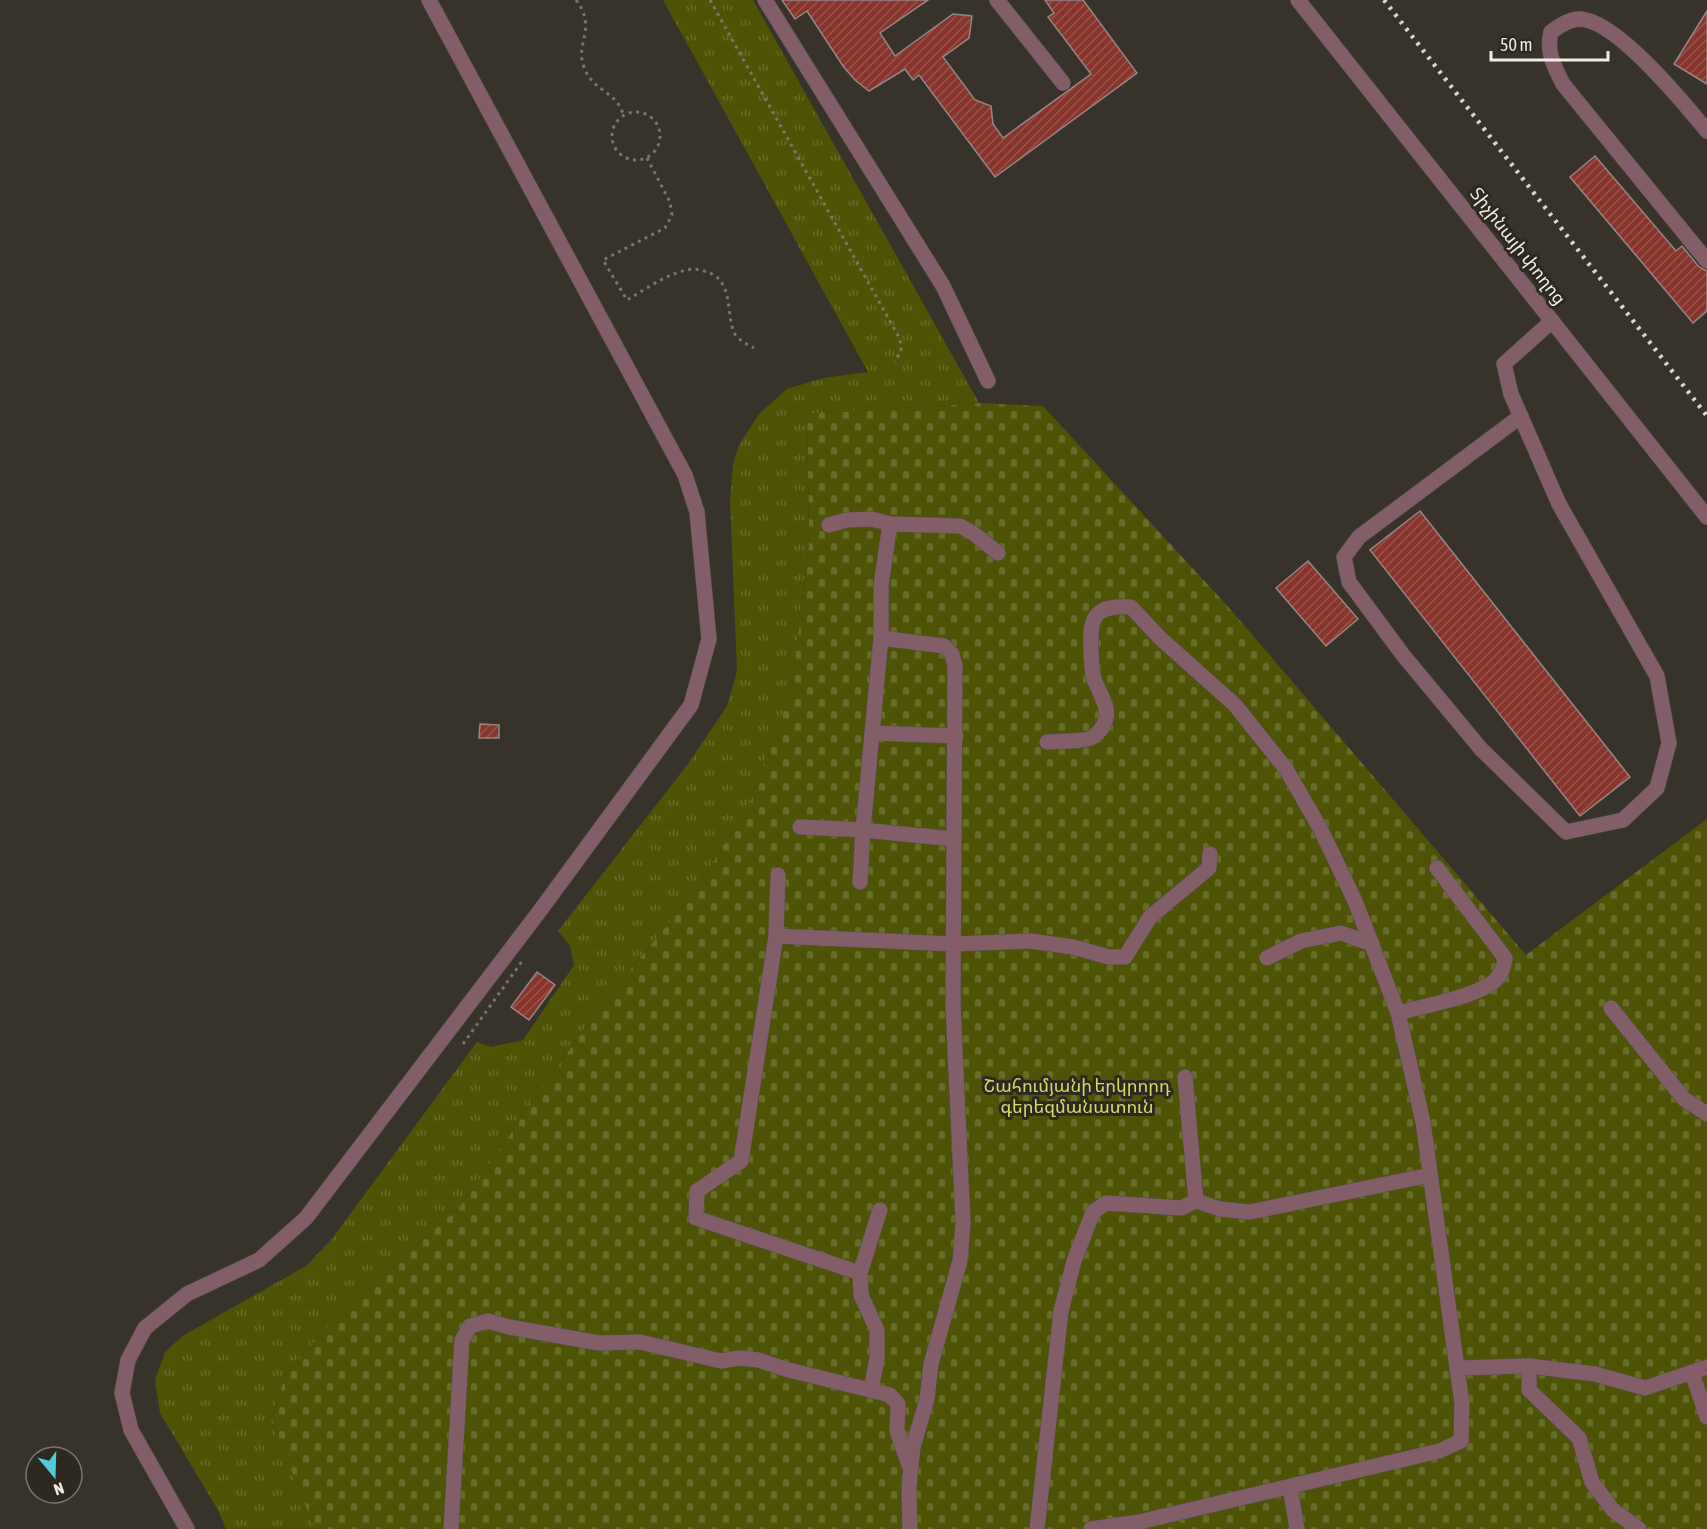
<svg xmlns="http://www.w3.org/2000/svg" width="1707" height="1529" font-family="'Asap Condensed','Noto Sans Armenian',sans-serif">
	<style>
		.cemetery { fill: url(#cemetery-stones) }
		.park { fill: url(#park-tufts) }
		.building { fill: url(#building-hatch); stroke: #958785; stroke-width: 1.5 }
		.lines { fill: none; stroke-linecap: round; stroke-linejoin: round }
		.minor-casing { stroke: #555048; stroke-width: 16 }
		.path { stroke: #7a756d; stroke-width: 3; stroke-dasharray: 3 4.5; stroke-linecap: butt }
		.minor { stroke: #835d67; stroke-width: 15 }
		.rail { stroke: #d9d5cf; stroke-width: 4.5; stroke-dasharray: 3 6; stroke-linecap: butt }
		.labels { text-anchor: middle; stroke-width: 6; stroke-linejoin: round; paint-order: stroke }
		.street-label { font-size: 18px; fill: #efebe5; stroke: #2e2920 }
		.park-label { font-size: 18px; fill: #d1db61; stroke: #2e2920 }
	</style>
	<defs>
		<pattern id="cemetery-stones" width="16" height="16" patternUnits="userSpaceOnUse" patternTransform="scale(1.5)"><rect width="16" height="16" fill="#4e5306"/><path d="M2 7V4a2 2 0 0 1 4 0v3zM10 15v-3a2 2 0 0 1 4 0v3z" fill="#686c2a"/></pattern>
		<pattern id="park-tufts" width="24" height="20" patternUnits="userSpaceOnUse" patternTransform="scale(1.5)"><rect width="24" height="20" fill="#4e5306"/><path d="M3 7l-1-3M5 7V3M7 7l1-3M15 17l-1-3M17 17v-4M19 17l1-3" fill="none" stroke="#686c2a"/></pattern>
		<pattern id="building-hatch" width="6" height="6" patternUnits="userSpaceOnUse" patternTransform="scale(1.5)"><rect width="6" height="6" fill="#87342b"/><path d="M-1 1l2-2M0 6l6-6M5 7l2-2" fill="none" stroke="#98524a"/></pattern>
	</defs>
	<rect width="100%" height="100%" fill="#38332a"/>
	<!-- cemetery -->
	<path class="cemetery" d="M979 403 1043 406 1232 611 1526 955 1707 819V1529H314L271 1420 286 1373 334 1320 460 1206 600 1006 697 889 752 798 792 685 809 543 807 414Z"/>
	<!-- park -->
	<path class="park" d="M663 0H753L979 403 807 414 809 543 792 685 752 798 697 889 600 1006 460 1206 334 1320 286 1373 271 1420 315 1529H226L218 1510 160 1413 155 1380 165 1352 184 1335 306 1266 331 1240 477 1042 491 1047 523 1040 574 965 570 946 558 931 688 764 727 706 737 671 730 499 733 465 739 445 759 414 787 389 823 378 868 372Z"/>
	<!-- building -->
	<g class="building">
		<path d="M782 0H928L880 33 895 56 953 14 972 16 969 38 943 57 975 100 991 106 993 124 1003 138 1091 74 1048 17 1054 13 1045 0H1083L1137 73 995 177 919 75 913 80 905 69 869 91 855 80 843 66 807 11 795 19Z"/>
		<path d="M1707 11V84L1674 64Z"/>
		<path d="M1595 156 1676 251 1682 246 1699 267 1707 271V311L1693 323 1570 177Z"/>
		<path d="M1420 511 1630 777 1580 816 1370 550Z"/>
		<path d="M1308 561 1358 619 1326 646 1276 588Z"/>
		<path d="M480 724 499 725V738H479Z"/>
		<path d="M537 972 555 985 529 1020 511 1007Z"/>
	</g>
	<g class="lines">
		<!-- minor casing -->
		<g class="minor-casing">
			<g id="minor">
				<path d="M765 0 943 286 988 381"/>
				<path d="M997 0 1063 83"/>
				<path d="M1298 0 1707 517"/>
				<path d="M1707 131C1684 103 1616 20 1580 19 1569 19 1559 26 1551 32 1546 52 1554 66 1563 84L1707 261"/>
				<path d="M1521 416 1359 537 1344 557 1349 582 1403 655 1481 749 1566 832 1623 820 1657 788 1669 743 1657 676 1559 504 1511 394 1504 364 1552 321"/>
				<path d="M829 525 846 520 872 519 890 524 960 526 973 533 998 553"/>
				<path d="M881 638 944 646 952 654 955 666 953 1005 963 1223 960 1261 931 1364 927 1399 913 1447 909 1487 910 1529"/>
				<path d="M872 733 956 736"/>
				<path d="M1047 742C1058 741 1085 742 1093 737 1099 733 1105 725 1106 718 1109 706 1098 690 1094 679 1091 670 1092 660 1091 651 1089 616 1095 605 1131 607L1160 638 1235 705 1286 769 1320 828 1355 901 1398 1013 1423 1122 1462 1404 1461 1441 1439 1451 1139 1522 1091 1529"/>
				<path d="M800 827 863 830 954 839"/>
				<path d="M778 875 776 936 741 1161 697 1191 696 1218 860 1273"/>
				<path d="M860 882 863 830 881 638V585L890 524"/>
				<path d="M776 936 953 944 1030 941 1073 947 1109 957H1125L1150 917 1209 868 1210 854"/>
				<path d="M1267 958 1301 941 1341 933 1372 944"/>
				<path d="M1611 1008 1684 1099 1707 1114"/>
				<path d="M1398 1013C1424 1006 1468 998 1489 985 1499 979 1504 969 1505 958L1437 868"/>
				<path d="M1185 1077 1196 1201"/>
				<path d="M1529 1366V1390L1579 1438 1592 1482 1613 1510 1639 1529"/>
				<path d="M1458 1368 1529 1366 1595 1374 1645 1388 1707 1367"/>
				<path d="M1692 1373 1707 1417"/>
				<path d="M871 1390 877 1358V1330L861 1295 860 1273 880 1210"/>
				<path d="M1290 1487 1297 1529"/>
				<path d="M187 1529 131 1430 122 1393 128 1360 145 1328 187 1294 259 1260 306 1218 539 912 691 705 709 639 697 512 685 475 429 0"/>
				<path d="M451 1529 462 1340 470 1326 488 1321 509 1327 599 1343 640 1342 721 1361 739 1358 759 1360 785 1369 890 1395 898 1404 897 1431 909 1465"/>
				<path d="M1037 1529 1061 1311 1074 1261 1093 1212 1106 1203 1181 1208 1196 1201 1220 1209 1250 1212 1430 1175"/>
			</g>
		</g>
		<!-- path -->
		<g class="path">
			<path d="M576 0C597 27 576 43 583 64 589 84 600 86 614 99 619 103 621 110 624 115"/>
			<path d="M710 0 900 339 901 350 895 362"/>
			<circle cx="636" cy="136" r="24"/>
			<path d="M647 158 670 202 672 215 665 228 603 260 627 300C643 291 660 278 677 273 687 269 694 268 704 271 733 278 726 308 733 330 736 339 746 344 754 348"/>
			<path d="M463 1044 523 960"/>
		</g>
		<!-- minor -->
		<use href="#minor" class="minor"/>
		<!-- rail -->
		<path class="rail" d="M1384 0 1707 416"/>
	</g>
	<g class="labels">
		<!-- street labels -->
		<g class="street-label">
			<text transform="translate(1518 246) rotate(52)" y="6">Տիչինայի փողոց</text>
		</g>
		<!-- park labels -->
		<g class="park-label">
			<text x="1077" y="1092">Շահումյանի երկրորդ<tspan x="1077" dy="21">գերեզմանատուն</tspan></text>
		</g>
	</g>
	<!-- north arrow -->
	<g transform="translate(54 1475) rotate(161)"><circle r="28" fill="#2e2920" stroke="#7b776f" stroke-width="1.5"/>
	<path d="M0-4.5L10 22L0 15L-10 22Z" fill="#53cadc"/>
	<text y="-9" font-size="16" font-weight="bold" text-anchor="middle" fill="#efebe5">N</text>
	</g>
	<!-- scale -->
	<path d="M1491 51v9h117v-9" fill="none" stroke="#efebe5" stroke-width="3"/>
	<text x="1500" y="51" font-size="18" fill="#efebe5" stroke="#2e2920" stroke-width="4.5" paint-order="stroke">50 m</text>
</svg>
